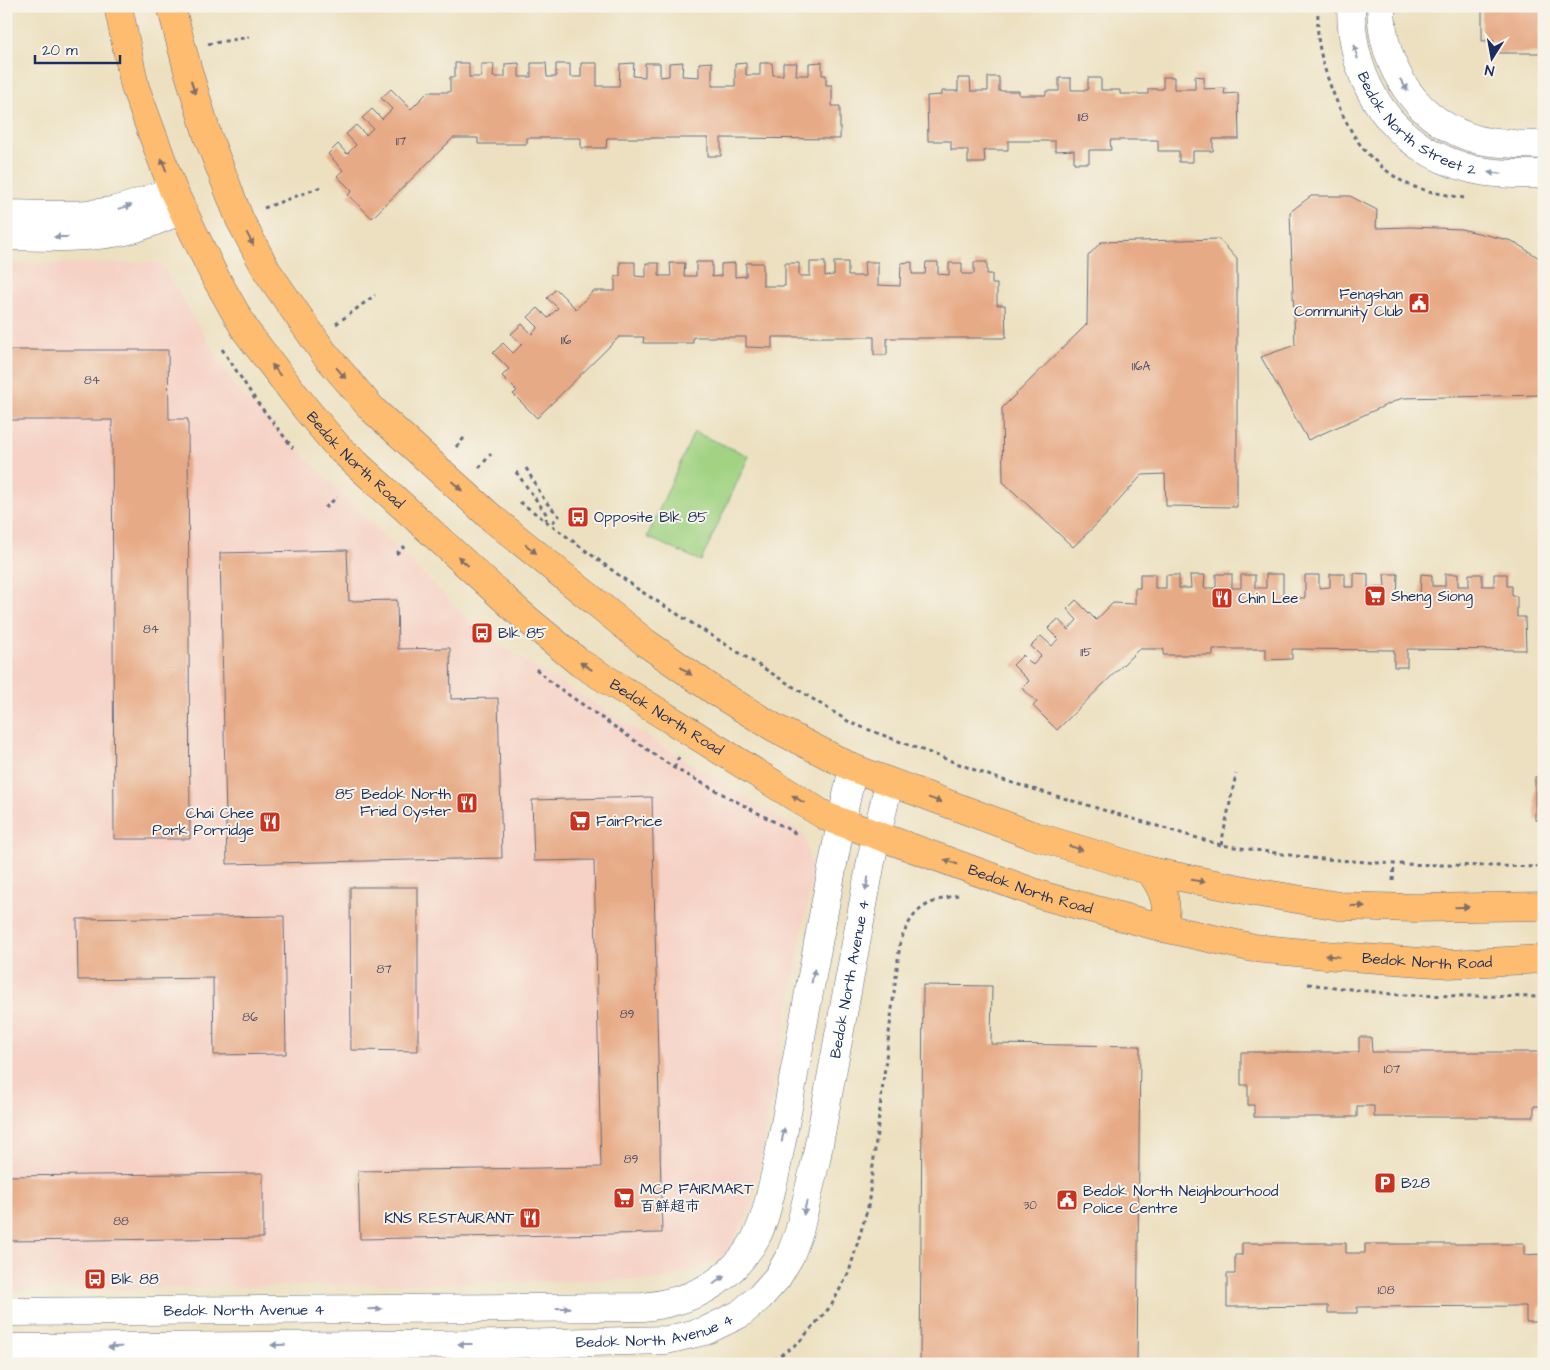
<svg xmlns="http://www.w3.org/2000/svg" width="1550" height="1370" font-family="'Architects Daughter','LXGW WenKai TC',sans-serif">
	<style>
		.built { fill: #f6d1c5 }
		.green { fill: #a1d383; stroke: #5e8170 }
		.building { fill: #e7aa86 }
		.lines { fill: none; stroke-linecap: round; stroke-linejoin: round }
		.minor-casing { stroke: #646d80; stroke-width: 29 }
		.major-casing { stroke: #646d80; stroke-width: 29 }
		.path { stroke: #646d80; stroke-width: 3; stroke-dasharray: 4 4; stroke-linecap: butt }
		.minor { stroke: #fff; stroke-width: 28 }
		.major { stroke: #fdbc70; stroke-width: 28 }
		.oneway { fill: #8d97ae }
		.oneway2 { fill: #816e66 }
		.labels { text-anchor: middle; stroke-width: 4; stroke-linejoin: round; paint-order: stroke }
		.number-label { font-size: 12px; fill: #4e4e68 }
		.street-label { font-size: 15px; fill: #1b2f5e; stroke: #f7f3e8 }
		.poi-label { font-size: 15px; fill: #1b2f5e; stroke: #f7f3e8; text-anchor: start }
	</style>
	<rect width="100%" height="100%" fill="#f7f3e8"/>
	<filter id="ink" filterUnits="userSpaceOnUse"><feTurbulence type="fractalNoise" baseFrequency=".02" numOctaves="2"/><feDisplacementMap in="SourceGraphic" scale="10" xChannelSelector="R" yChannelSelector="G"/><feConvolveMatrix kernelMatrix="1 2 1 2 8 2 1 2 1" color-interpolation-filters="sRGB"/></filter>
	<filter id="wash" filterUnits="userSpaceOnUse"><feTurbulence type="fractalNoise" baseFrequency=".0096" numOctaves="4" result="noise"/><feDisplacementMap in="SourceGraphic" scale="20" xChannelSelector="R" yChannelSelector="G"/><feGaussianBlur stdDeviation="1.12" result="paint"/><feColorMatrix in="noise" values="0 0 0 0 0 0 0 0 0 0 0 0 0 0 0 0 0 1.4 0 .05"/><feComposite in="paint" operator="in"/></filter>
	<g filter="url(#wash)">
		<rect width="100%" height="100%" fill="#ece0c0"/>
		<!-- built -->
		<path class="built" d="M161 263 235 387 484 635 804 834 813 873 752 1206 722 1259 665 1279 6 1291V264Z"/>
		<!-- green -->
		<path class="green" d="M694 432 749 456 701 561 647 537Z"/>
		<g id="blocks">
			<!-- building -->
			<g class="building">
				<path d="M1482 6H1544V43H1540V53H1494V40L1482 41Z"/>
				<path d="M683 62 682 76 699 77V63L712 62V86H735V64L746 63V75H760V63H772L773 75H783V63H797L796 75H809V63L822 62V75H826V85H832V106H840V139L721 138V156H708V138H607L606 148H581V138H527V144H478V138H453L372 218 348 195 352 191 337 176 343 170 328 154 338 144 347 154 356 145 346 134 356 125 366 135 373 128 362 118 372 109 382 119 392 109 381 98 391 89 411 109 428 92H450V77H455V63H469V77H481V64H494L493 77H505V64L519 63V77H531V63H546L547 77H556V64H570V77H581V63H597V86H619L620 64 634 63 633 76 645 77V63H660V77L669 76V63Z"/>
				<path d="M1195 76 1204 77V89L1225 88 1224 94 1238 93 1239 139H1213V151H1193V162H1179V151H1158V140H1110L1111 150H1089V163H1074V150L1055 151V141H1008V150H984L985 163H968V150H951V141H928L927 96 942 95V91H958V78H970L971 91H988V77H999V91H1019V95H1046V91H1059V78H1071V90H1088V78H1101V90H1120V94H1148V89H1163V77H1174V89H1195Z"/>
				<path d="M1311 196H1350L1377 210 1376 228 1410 227 1461 229 1512 241 1544 261V395L1402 398 1308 440 1261 357 1295 345 1290 212Z"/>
				<path d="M1219 239 1237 259V507L1166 506 1165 474 1142 475 1104 517 1073 547 1003 482 1002 408 1087 324 1088 256 1101 242Z"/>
				<path d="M620 262H635V276L646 277V263H659V276H671L670 263H685L684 276H696V262H712V277L721 276V264L735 263V277L746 276V263H763V286H785V263H799V276H810V262H825V276L834 275V262H848V276H865L864 262H878V285L900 286 901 263 912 262V274H925L926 262H938V274L949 275V263H962V274H974V262H987V274H992V284H997V305H1005L1006 338H887V355H874V337H772V348L746 347V337H693V343H643L644 337H619L537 418 513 394 517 391 502 376 509 369 493 353 503 343 513 353 522 344 511 334 522 324 532 334 538 327 528 317 538 308 548 318 558 308 547 298 556 289 576 309 593 291H615V276H620Z"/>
				<path d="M6 350H168L169 419H188L190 839H114L112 420H6Z"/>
				<path d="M347 550 349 601 397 600 398 649 450 648 451 699 498 698 502 858 227 864 220 553Z"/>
				<path d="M1354 573 1368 574V588L1385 587 1384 574H1398L1397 598 1420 597 1421 574 1432 575V586H1445V574H1458V586H1469V574H1482V586H1494V574H1507V586H1512V596H1517V617H1525L1526 650 1407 649V667H1394V650L1292 649V659L1266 660V649H1213V655H1163L1164 649H1139L1057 730 1033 706 1037 702 1022 688 1029 681 1013 665 1023 655 1033 665 1041 656 1031 646 1041 636 1052 646 1058 639 1048 629 1058 619 1068 630 1077 620 1067 609 1076 600 1096 620 1113 603 1135 604V588H1140V574H1155V588H1166V575H1179V588H1191L1190 575H1205L1204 588H1216V574H1232V588H1241V575H1255V588H1266V574H1283V598H1305V575H1319V588L1330 587V574H1345V587H1354Z"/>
				<rect x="1535" y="777" width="9" height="43"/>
				<path d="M652 797 662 1233 360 1239 358 1171 601 1167 594 860 534 861 532 800Z"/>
				<path d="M350 887H418V1051L351 1050Z"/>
				<path d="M284 916 286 1054 214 1055 213 978 78 980 77 919Z"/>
				<path d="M923 985 992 986 991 1044 1140 1046 1137 1364H920Z"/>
				<path d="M1359 1037H1371L1372 1052H1544V1106H1534V1117H1374V1106H1357V1117H1254V1105H1248V1085H1241V1052H1359Z"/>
				<path d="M263 1173V1238L6 1241V1176Z"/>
				<path d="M1542 1241H1544V1306H1539V1322H1526V1306L1357 1307V1313H1328V1306L1227 1307V1274H1235V1255H1242V1243H1346V1253H1365V1244H1524V1255L1542 1254Z"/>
			</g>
		</g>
	</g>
	<g filter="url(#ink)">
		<use href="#blocks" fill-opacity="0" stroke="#646d80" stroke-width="1"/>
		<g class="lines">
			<!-- minor casing -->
			<g class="minor-casing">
				<g id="minor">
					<path id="s1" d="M1351 6C1351 85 1393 148 1471 169 1495 175 1520 174 1544 174"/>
					<path d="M1381 6C1382 69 1417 123 1479 140 1500 145 1522 144 1544 145"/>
					<path d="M6 214C41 215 77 217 111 211 132 207 153 198 173 190"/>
					<path d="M6 236C46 237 86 239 125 231 144 227 164 217 182 210"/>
					<path id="s2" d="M6 1312 643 1307C689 1302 724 1286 751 1246 765 1225 769 1199 775 1175 781 1145 787 1115 792 1085 812 980 829 873 853 768"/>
					<path id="s3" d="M6 1348 513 1344 667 1340 705 1331 740 1314 760 1297 777 1278 790 1256 799 1232 816 1160 872 856 889 783"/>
				</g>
			</g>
			<!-- major casing -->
			<g class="major-casing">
				<g id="major">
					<path id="s4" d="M118 6 135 87 173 190 213 273 246 331 306 409 338 447 522 615 580 663 827 817 1044 896 1164 928 1254 948 1336 956 1450 964 1544 959"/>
					<path d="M171 6 187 67 208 137 240 220 267 271 324 353 373 410 493 519 646 643 716 692 775 728 853 768 1029 834 1150 871 1260 893 1339 906 1414 908 1544 906"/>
					<path d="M1150 871C1164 891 1169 903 1164 928"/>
				</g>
			</g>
			<!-- path -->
			<g class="path">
				<path d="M1318 6C1318 19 1317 32 1319 44 1324 76 1345 128 1366 152 1376 163 1398 181 1412 186 1428 192 1447 195 1464 198"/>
				<path d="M208 44 249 37"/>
				<path d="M264 208 321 187"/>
				<path d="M336 324 375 295"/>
				<path d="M222 349 257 402 293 448"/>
				<path d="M456 447 465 437"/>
				<path d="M479 468 491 454"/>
				<path d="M526 468 545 501 559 516 551 524"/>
				<path d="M516 472 547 515 546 520"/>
				<path d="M520 502 639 590 851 723 996 778 1221 845 1310 858 1394 864 1544 867"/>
				<path d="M325 508 337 497"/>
				<path d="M396 554 405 546"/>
				<path d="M536 669 553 684 674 768 799 835"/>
				<path d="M674 768 679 757"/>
				<path d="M1221 845 1236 774"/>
				<path d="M1393 881 1394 864"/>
				<path d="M1308 984 1400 995 1544 997"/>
				<path d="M767 1364 774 1360 799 1342 831 1306 849 1272 868 1207 900 943C913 908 923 903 958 895"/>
			</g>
			<!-- minor -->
			<use href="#minor" class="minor"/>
			<!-- major -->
			<use href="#major" class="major"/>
		</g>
		<!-- one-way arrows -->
		<defs><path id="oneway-solid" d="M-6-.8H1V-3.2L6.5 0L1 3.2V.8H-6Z" transform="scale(1.25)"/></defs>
		<g class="oneway">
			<use href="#oneway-solid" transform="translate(1356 52) rotate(-103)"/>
			<use href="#oneway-solid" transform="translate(1404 85) rotate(56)"/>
			<use href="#oneway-solid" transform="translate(1495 173) rotate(-175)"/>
			<use href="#oneway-solid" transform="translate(125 207) rotate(-16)"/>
			<use href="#oneway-solid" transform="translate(61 237) rotate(180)"/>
			<use href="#oneway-solid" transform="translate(867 884) rotate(100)"/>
			<use href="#oneway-solid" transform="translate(813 976) rotate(-79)"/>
			<use href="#oneway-solid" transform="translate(783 1135) rotate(-80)"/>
			<use href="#oneway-solid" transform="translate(805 1208) rotate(103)"/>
			<use href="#oneway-solid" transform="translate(719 1280) rotate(-37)"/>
			<use href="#oneway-solid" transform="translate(563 1308) rotate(-1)"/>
			<use href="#oneway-solid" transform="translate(375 1309) rotate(-1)"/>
			<use href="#oneway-solid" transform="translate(465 1344) rotate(180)"/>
			<use href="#oneway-solid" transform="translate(278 1345) rotate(179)"/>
			<use href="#oneway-solid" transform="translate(115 1347) rotate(179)"/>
		</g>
		<g class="oneway2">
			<use href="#oneway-solid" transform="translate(193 87) rotate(73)"/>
			<use href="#oneway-solid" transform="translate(164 165) rotate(-110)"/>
			<use href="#oneway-solid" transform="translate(250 239) rotate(62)"/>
			<use href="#oneway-solid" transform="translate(276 370) rotate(-127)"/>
			<use href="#oneway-solid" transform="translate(341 373) rotate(49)"/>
			<use href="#oneway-solid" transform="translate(457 486) rotate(42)"/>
			<use href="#oneway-solid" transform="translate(531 549) rotate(39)"/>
			<use href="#oneway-solid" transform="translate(463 561) rotate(-138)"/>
			<use href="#oneway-solid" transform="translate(586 666) rotate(-147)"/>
			<use href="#oneway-solid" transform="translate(686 671) rotate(36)"/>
			<use href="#oneway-solid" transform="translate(798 799) rotate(-148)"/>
			<use href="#oneway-solid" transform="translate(935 800) rotate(20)"/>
			<use href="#oneway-solid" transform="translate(1076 848) rotate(17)"/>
			<use href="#oneway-solid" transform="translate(951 862) rotate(-161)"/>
			<use href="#oneway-solid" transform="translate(1198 881) rotate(11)"/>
			<use href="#oneway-solid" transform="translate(1358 906) rotate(2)"/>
			<use href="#oneway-solid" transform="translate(1462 907) rotate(-1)"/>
			<use href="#oneway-solid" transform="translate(1332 956) rotate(-175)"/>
		</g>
	</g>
	<!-- icons -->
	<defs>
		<g id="civic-square" transform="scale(1.125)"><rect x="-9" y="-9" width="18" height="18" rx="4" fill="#c8321e" stroke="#f7f3e8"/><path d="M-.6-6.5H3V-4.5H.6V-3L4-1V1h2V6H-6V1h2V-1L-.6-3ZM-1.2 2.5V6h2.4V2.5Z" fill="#fff"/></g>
		<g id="bus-square" transform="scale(1.125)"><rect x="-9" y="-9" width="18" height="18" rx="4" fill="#c8321e" stroke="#f7f3e8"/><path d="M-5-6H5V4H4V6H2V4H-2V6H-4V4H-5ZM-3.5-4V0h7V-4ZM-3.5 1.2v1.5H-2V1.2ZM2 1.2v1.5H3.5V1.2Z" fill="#fff"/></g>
		<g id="supermarket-square" transform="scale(1.125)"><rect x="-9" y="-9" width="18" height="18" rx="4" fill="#c8321e" stroke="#f7f3e8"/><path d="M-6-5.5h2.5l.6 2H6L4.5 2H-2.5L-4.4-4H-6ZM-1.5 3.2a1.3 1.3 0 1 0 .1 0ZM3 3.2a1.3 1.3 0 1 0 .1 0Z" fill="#fff"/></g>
		<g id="restaurant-square" transform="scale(1.125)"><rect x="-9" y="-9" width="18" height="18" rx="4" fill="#c8321e" stroke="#f7f3e8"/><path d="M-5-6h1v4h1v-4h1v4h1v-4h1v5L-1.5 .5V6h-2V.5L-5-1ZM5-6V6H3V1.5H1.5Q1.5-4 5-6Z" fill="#fff"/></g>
		<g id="parking-square" transform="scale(1.125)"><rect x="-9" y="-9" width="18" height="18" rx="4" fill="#c8321e" stroke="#f7f3e8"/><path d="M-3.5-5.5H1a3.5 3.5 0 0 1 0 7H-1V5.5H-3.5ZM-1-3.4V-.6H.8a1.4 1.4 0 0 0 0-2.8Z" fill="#fff"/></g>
	</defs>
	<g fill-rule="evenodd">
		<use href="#civic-square" x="1419" y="303"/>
		<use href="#bus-square" x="578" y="517"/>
		<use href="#supermarket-square" x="1375" y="596"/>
		<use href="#restaurant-square" x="1222" y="598"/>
		<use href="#bus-square" x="482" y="633"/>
		<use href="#restaurant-square" x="467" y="803"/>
		<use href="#supermarket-square" x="580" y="821"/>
		<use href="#restaurant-square" x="270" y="822"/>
		<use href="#parking-square" x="1385" y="1183"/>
		<use href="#supermarket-square" x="624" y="1198"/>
		<use href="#civic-square" x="1067" y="1200"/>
		<use href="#restaurant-square" x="530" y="1218"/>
		<use href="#bus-square" x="95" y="1279"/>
	</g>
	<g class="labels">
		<!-- number labels -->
		<g class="number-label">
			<text x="1083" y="121">118</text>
			<text x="401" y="145">117</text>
			<text x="566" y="344">116</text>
			<text x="1141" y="370">116A</text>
			<text x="92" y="384">84</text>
			<text x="151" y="633">84</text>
			<text x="1086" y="656">115</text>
			<text x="384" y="973">87</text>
			<text x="627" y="1018">89</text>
			<text x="250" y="1021">86</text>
			<text x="1392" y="1073">107</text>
			<text x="631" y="1163">89</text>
			<text x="1030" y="1209">30</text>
			<text x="121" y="1225">88</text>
			<text x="1386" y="1294">108</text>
		</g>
		<!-- street labels -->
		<g class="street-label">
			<text dy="5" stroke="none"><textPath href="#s1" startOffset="146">Bedok North Street 2</textPath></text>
			<text dy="5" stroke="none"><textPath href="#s4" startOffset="521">Bedok North Road</textPath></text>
			<text dy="5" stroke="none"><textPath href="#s4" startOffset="926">Bedok North Road</textPath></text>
			<text dy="5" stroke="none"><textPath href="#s4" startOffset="1331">Bedok North Road</textPath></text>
			<text dy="5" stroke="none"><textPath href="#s4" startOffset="1736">Bedok North Road</textPath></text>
			<text dy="5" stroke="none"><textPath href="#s3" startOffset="1100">Bedok North Avenue 4</textPath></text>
			<text dy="5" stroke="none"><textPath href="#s2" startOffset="238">Bedok North Avenue 4</textPath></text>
			<text dy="5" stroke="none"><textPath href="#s3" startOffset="650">Bedok North Avenue 4</textPath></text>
		</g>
		<!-- poi labels -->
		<g class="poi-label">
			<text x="1403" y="299" text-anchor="end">Fengshan<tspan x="1403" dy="17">Community Club</tspan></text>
			<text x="594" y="522">Opposite Blk 85</text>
			<text x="1391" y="601">Sheng Siong</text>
			<text x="1238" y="603">Chin Lee</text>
			<text x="498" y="638">Blk 85</text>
			<text x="451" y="799" text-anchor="end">85 Bedok North<tspan x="451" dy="17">Fried Oyster</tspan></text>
			<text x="254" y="818" text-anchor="end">Chai Chee<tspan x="254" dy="17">Pork Porridge</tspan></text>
			<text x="596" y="826">FairPrice</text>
			<text x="1401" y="1188">B28</text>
			<text x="640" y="1194">MCP FAIRMART<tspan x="640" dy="17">百鮮超市</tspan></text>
			<text x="1083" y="1196">Bedok North Neighbourhood<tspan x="1083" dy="17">Police Centre</tspan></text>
			<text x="514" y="1223" text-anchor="end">KNS RESTAURANT</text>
			<text x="111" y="1284">Blk 88</text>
		</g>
	</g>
	<!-- margin -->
	<rect width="1550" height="1370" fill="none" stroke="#f7f3e8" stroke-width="25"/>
	<!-- north arrow -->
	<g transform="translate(1492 58) rotate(191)" stroke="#f7f3e8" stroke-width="4" paint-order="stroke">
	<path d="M0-4L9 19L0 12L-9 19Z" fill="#1b2f5e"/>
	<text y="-8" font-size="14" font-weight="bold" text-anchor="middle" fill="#1b2f5e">N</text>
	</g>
	<!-- scale -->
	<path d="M35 55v8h85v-8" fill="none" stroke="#1b2f5e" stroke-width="2.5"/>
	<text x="42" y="55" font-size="15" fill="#1b2f5e" stroke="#f7f3e8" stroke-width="4" paint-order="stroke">20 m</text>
</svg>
